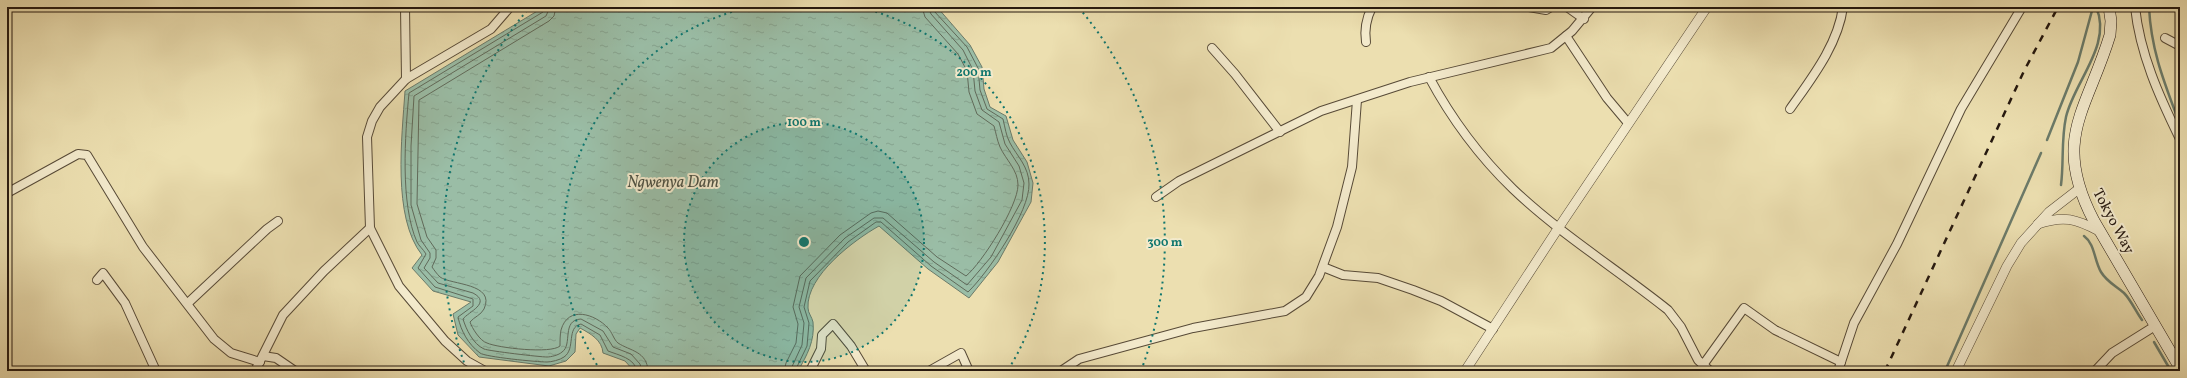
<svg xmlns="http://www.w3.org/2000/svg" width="2187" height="378" font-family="Vollkorn,serif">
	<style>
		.water { fill: url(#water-ripples); stroke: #6b7b6a }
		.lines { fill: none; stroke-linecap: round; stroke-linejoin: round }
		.shore { stroke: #606a5a; stroke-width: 1 }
		.stream { stroke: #6b7b6a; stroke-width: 2.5 }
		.minor-casing { stroke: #574a37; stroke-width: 10 }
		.tertiary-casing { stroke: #574a37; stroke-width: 10 }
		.secondary-casing { stroke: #25180f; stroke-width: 12 }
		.minor { stroke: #f3eacc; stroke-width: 8 }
		.tertiary { stroke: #f3eacc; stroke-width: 9 }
		.secondary { stroke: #f3eacc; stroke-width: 11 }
		.rail { stroke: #25180f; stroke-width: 2.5; stroke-dasharray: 7 7; stroke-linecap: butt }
		.ring { fill: none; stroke: #0f766e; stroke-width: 2; stroke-dasharray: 2 4 }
		.labels { text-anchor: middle; stroke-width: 4; stroke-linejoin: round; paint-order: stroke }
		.street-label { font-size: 15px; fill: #25180f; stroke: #f3eacc }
		.water-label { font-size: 16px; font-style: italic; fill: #4e5244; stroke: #f3eacc }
		.centre { fill: #0f766e; stroke: #f3eacc; stroke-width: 2 }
		.ring-label { font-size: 12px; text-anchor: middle; font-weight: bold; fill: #0f766e; stroke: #f3eacc; stroke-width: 4; stroke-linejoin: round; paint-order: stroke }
	</style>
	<defs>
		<pattern id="water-ripples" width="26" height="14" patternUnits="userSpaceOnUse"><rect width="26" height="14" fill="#9abda6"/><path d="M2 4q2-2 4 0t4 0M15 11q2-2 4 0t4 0" fill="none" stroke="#85a28e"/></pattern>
	</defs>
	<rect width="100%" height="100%" fill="#ecdfb0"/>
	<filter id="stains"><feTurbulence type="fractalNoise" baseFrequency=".005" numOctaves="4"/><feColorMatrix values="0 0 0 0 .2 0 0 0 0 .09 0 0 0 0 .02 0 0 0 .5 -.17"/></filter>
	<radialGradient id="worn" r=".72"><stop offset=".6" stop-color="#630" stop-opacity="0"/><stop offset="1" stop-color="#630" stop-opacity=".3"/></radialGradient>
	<!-- water -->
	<path class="water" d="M544 7H937L970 45 982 67 984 89 990 107 1006 116 1013 140 1027 162 1033 183 1031 202 998 262 969 298 928 269 879 226C854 240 806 276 808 308 808 313 812 317 813 322 815 341 807 355 798 371H634L625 361 603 353C602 340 591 334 580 328L576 334 575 352 566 361 549 366 479 357 458 335 453 314 471 302 433 291 412 268 422 255C392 217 402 137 405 91Z"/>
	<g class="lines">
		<!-- shore -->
		<g class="shore">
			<path d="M545 7 543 12 409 93C405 135 400 204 417 242 419 246 423 249 426 254L418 268 435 287 473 299V306L458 317C461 331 468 344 480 353 485 357 537 362 547 362 551 362 560 360 564 357 576 349 566 327 581 324L600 335 608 351C618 355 635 358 637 371"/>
			<path d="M550 7 546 16 414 96 411 146V205L421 240 430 253V258L424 268 438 283 473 293C492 303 468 312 463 319 466 329 473 344 484 349 489 351 540 357 547 357 551 357 559 355 562 352 573 345 561 320 581 319L603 331 613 347 631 354 640 364 642 371"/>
			<path d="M556 7 554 16 549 21 419 100 417 204 427 237 436 250V258L432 267C434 270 437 274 440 277 451 285 496 283 484 309 481 315 474 317 470 322 472 328 480 341 487 343 498 348 551 354 560 346 560 341 560 335 561 330 568 305 595 314 608 328 612 332 614 340 618 343 630 351 647 351 648 371"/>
			<path d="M784 371 786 363 796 343 798 324 793 307 800 276 840 235 871 213 878 211 887 213 937 257 966 276C982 263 1018 206 1018 185 1018 170 1006 160 1000 147 997 140 996 133 994 126L977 114 969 92 967 71 958 54 925 17 922 7"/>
			<path d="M790 371 802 345 804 323 799 307 806 278 845 238 874 218H883L934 262 967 285 991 257 1022 200 1024 183 1019 166 1005 144 999 122 982 110 975 91 973 70 963 50 931 14 928 7"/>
			<path d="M795 371 807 346 809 323 804 307 810 281 848 242 876 222H881L931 266 968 292C988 273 1030 211 1029 184 1029 167 1017 156 1010 143 1006 136 1005 127 1003 119L987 109 980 90 978 68 967 47 934 11 933 7"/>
		</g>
		<!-- stream -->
		<g class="stream">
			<path d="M2149 7C2151 50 2164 82 2179 122"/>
			<path d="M2047 140 2078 62 2093 7"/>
			<path d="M2061 185C2064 162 2061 140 2066 117 2074 82 2113 44 2096 7"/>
			<path d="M2084 236C2095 244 2094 260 2101 272 2107 282 2116 286 2124 293 2131 300 2136 312 2142 320"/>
			<path d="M2154 342 2171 371"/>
			<path d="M1945 371 2041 153"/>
		</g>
		<!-- minor casing -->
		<g class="minor-casing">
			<g id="minor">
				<path d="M405 7 406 79"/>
				<path d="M1529 7 1546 10 1551 7"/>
				<path d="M1567 7 1584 19"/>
				<path d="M2135 7C2140 54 2159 96 2180 139"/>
				<path d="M1566 36 1607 98 1628 123"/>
				<path d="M2165 38 2180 46"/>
				<path d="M1366 42C1364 29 1366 19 1372 7"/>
				<path d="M1212 48 1235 74 1280 132"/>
				<path d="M1429 77C1451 118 1479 156 1513 189 1559 233 1618 270 1668 310L1681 327 1698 360 1710 371"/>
				<path d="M1790 109C1811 79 1838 45 1843 7"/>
				<path d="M7 193 78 154 87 155 143 247 214 339 231 353 260 362"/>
				<path d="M1156 197 1179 181 1321 111 1410 82 1551 48 1572 31 1592 7"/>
				<path d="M1323 267 1343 275 1378 278 1413 290 1441 301 1493 329"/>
				<path d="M97 280 103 273 125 303 156 371"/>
				<path d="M188 303 267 229 278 221"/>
				<path d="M263 356 276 358 295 371"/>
				<path d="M1703 365 1744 308 1775 330 1841 362"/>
				<path d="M255 371 283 315 324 271 370 228"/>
				<path d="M485 371 467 361 445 341 399 286 370 228 367 137 372 121 380 107 406 79 491 29 510 7"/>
				<path d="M810 371 821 349 822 335 833 324 851 346 866 371"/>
				<path d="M929 371 961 353 969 371"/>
				<path d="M1061 371 1079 359 1193 328 1285 311 1306 297 1319 276 1337 227 1352 167 1357 100"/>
				<path d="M1838 371 1854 323 1897 244 1961 109 2022 7"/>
				<path d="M2095 371 2112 353 2155 326"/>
			</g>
		</g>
		<!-- tertiary casing -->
		<g class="tertiary-casing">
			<g id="tertiary">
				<path d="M2038 224C2064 215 2076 219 2099 231"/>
				<path d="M1465 371 1559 227 1707 7"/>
				<path d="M1956 371 2007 266 2021 243 2049 212 2080 188"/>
			</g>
		</g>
		<!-- secondary casing -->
		<g class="secondary-casing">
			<path id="secondary" d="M2109 7 2111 21 2110 35C2087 111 2051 139 2094 221L2180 368"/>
		</g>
		<!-- minor -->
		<use href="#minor" class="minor"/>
		<!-- tertiary -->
		<use href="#tertiary" class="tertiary"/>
		<!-- secondary -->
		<use href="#secondary" class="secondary"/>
		<!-- rail -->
		<path class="rail" d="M1885 371 2024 71 2058 7"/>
	</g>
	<!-- distance rings -->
	<circle cx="804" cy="242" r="120" fill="#0f766e" fill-opacity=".12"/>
	<g class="ring">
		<circle cx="804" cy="242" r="120"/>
		<path d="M600 370A241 241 0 0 1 750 7M858 7A241 241 0 0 1 1008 370"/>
		<path d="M466 368A361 361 0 0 1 529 8M1079 8A361 361 0 0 1 1142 368"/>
	</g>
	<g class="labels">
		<!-- street labels -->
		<g class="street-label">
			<text transform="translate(2114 221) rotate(62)" y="5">Tokyo Way</text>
		</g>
		<!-- water labels -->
		<g class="water-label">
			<text x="673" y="187">Ngwenya Dam</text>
		</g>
	</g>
	<circle cx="804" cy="242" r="6" class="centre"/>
	<g class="ring-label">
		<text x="974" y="76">200 m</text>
		<text x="804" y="126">100 m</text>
		<text x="1165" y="246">300 m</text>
	</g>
	<!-- margin -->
	<rect width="2187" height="378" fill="none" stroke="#ecdfb0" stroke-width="24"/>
	<rect x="8" y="8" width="2171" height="362" fill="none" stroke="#25180f" stroke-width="2"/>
	<rect x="12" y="12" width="2163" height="354" fill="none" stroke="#25180f"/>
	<rect width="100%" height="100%" filter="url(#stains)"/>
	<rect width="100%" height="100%" fill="url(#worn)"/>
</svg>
